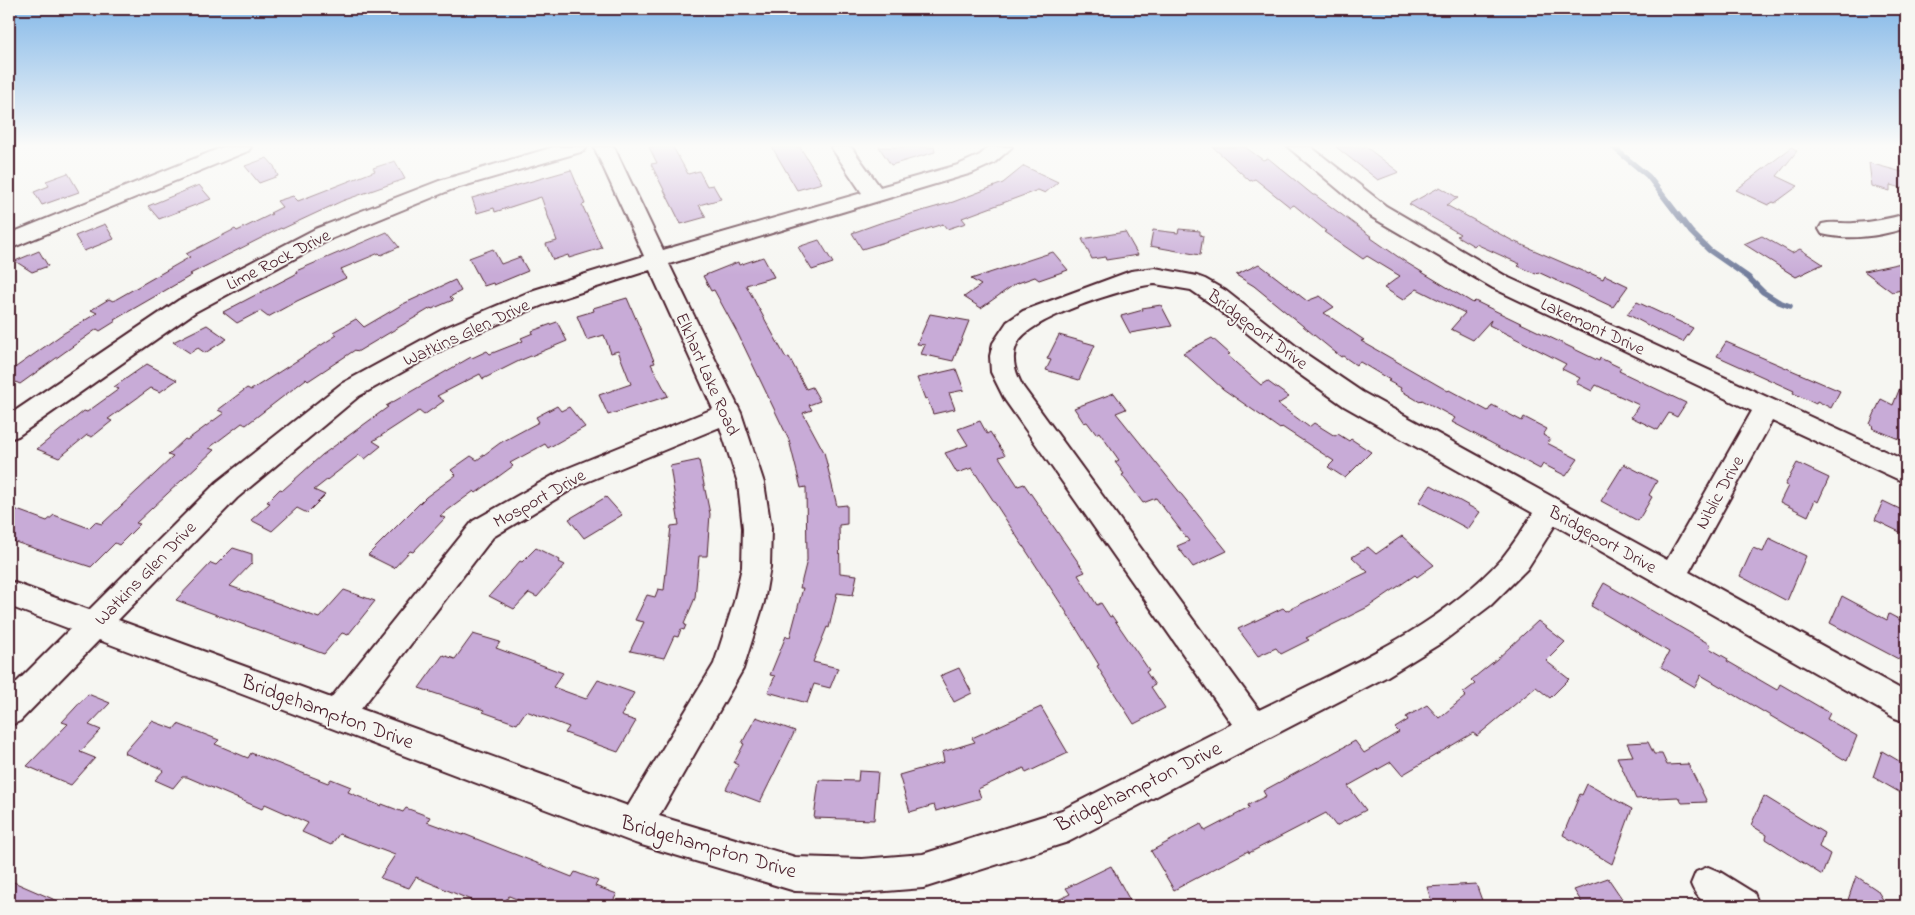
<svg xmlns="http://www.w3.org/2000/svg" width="1915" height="915" font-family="'Indie Flower',sans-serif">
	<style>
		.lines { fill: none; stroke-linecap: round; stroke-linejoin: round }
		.stream { stroke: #737e9c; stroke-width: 5.5 }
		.building { fill: #c8abd7; stroke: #4a1f2b }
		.minor-casing { stroke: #4a1f2b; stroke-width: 4 }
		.minor { fill: #f6f6f2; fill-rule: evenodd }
		.labels { text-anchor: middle; stroke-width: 4; stroke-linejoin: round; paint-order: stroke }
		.street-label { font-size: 18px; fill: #4a1f2b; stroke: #f6f6f2 }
		.near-street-label { font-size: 21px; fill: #4a1f2b; stroke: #f6f6f2 }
	</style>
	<rect width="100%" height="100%" fill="#f6f6f2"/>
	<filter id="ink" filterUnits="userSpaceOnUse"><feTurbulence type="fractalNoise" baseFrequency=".02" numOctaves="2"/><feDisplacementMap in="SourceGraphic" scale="10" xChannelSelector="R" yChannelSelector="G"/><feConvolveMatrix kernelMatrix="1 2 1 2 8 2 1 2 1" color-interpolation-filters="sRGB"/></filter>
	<g filter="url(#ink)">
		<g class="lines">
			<!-- stream -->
			<path class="stream" d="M1613 147 1648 176 1691 232 1709 250 1748 277 1763 292 1779 302 1790 306"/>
		</g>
		<!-- building -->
		<g class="building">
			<path d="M649 147H673L688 174 699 171 707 186 713 185 721 199 699 205 706 217 681 224 651 164 657 163Z"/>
			<path d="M772 147H800L822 183 797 190Z"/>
			<path d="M879 147H934L935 152 891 165Z"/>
			<path d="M1213 147H1245L1263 160 1268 158 1313 195H1315L1372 237 1371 238 1407 263 1473 303 1475 301 1599 361 1600 358 1621 368 1619 371 1686 403 1677 417 1669 413 1658 430 1631 417 1639 405 1596 385 1592 391 1576 383 1580 378 1562 369 1566 364 1489 325 1491 320 1473 340 1451 329 1465 313 1417 289 1403 300 1384 288 1400 276 1367 256 1363 259 1353 252 1324 232 1326 231 1294 205 1290 207 1255 179 1250 181Z"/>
			<path d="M1336 147H1366L1399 172 1378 180Z"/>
			<path d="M1792 147 1797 151 1777 176 1798 186 1775 203 1773 202 1768 205 1736 190Z"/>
			<path d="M267 158 274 166 278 176 259 183 245 166Z"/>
			<path d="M395 161 405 179 342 201 282 229 281 228 190 274 192 275 114 320 116 321 100 331 97 329 20 384 9 379V372L64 333 97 313 91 310 109 299 113 301 190 257 186 254 235 229 237 231 272 214 270 213 282 207 277 201 293 196 298 201 375 171 373 168Z"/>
			<path d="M1869 163 1906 173V189L1890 185V191L1872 186Z"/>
			<path d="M1024 166 1058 182 1045 193 1038 190 962 218 966 223 947 229 943 224 862 249 852 233 880 223 953 202 1003 183Z"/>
			<path d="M571 170 585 204 582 205 602 248 569 258 568 255 553 260 546 244 557 241 541 197 495 212 494 208 477 213 472 198Z"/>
			<path d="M68 173 79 192 42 205 34 192 49 186 46 181Z"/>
			<path d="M199 185 211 199 159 219 148 206Z"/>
			<path d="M1440 187 1458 198 1446 205 1513 241 1589 274 1590 273 1603 279 1605 275 1628 286 1613 307 1538 272 1536 274 1518 266 1520 264 1476 244 1474 246 1457 236 1460 234 1409 204Z"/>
			<path d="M105 224 114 239 84 251 75 236Z"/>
			<path d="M1179 229 1200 231V235L1203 236 1200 255 1150 246 1153 230 1178 233Z"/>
			<path d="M387 232 399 247 381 255 379 253 341 269 343 272H341L346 278 297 301 268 317 260 311 237 323 223 312 294 275 297 273 296 271Z"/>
			<path d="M1125 232 1138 255 1106 260 1105 257 1092 259 1082 239Z"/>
			<path d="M1762 236 1792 253 1800 249 1823 264 1796 277 1744 244Z"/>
			<path d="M819 240 833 263 812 270 798 247Z"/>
			<path d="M493 249 501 264 520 257 528 271 494 285 493 283 484 286 469 258Z"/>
			<path d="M39 251 48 266 32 272 15 261Z"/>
			<path d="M1053 252 1068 270 1039 280 1035 277 1015 284 981 308 964 297 981 285 971 279Z"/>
			<path d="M763 257 774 277 746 285 786 358 789 357 806 389 812 387 820 401 809 405 812 410 803 413 824 452 837 506 847 505V524L839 525 840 573 857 575 853 595 837 593 829 628 827 627 813 662 838 668 830 688 814 684 807 703 768 692 775 676 770 675 786 636 790 637 803 588H800L807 560 806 487 801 488 789 440 738 334 714 290 711 291 703 276 738 262 739 265Z"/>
			<path d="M1906 262V289L1892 292 1864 271Z"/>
			<path d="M1259 264 1307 301 1320 296 1334 307 1324 313 1364 340 1361 341 1448 391 1449 390 1488 411 1492 405 1522 421 1524 417 1547 429 1543 435 1550 439 1547 443 1578 459 1566 476 1543 464 1540 469 1452 422 1455 418 1422 400 1420 402 1400 390 1401 388 1388 381 1390 380 1360 362 1356 365 1343 356 1341 357 1254 286 1236 275Z"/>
			<path d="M455 280 461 291 450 297 453 300 432 309 431 308 357 352 355 350 308 381 306 379 246 425 242 423 209 448 214 450 136 523 140 524 119 545 115 543 91 567 9 540V507L47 521 54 515 89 528 95 522 102 524 173 457 168 455 185 439 187 440 224 413 218 410 247 388 251 390 337 335 333 332 356 319 364 327 403 304Z"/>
			<path d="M627 298 655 363 651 364 668 396 608 415 599 395 631 384 618 351 611 353 604 335 587 340 577 316 594 311 593 308Z"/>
			<path d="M1637 302 1693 328 1683 342 1663 333 1627 314Z"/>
			<path d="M1161 305 1172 326 1130 333 1121 316 1143 310 1142 308Z"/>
			<path d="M930 314 969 321 953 361 921 354 925 345 917 344Z"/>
			<path d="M557 322 567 341 519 361 483 379 480 374 437 396 444 401 424 415 419 411 373 441 381 446 365 459 359 455 314 490 325 495 307 513 297 508 272 531 251 520 270 503 267 502 280 489 283 490 322 455 388 407 386 406 471 357 472 358 487 351 490 354 523 341 521 338 533 333 532 331Z"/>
			<path d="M207 325 227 339 205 353 198 348 190 353 173 342Z"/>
			<path d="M1059 335 1095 345 1079 380 1046 370 1051 360 1047 359Z"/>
			<path d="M1212 338 1230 354 1227 355 1261 385 1267 381 1289 397 1278 404 1309 427 1314 423 1335 436 1338 434 1349 441 1351 439 1371 452 1345 478 1328 467 1334 461 1282 427 1280 429 1223 389 1183 353Z"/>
			<path d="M1726 342 1840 391 1831 408 1817 401 1816 404 1793 393 1794 391 1717 356Z"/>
			<path d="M147 364 177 380 160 392 151 388 108 419 112 421 92 437 87 435 59 458 37 449 84 411 87 412 119 389 114 387Z"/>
			<path d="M956 369 964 390 949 393 955 409 933 414 927 398 925 399 917 378Z"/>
			<path d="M1906 373V442L1872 428 1874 426 1870 424 1881 399 1893 405Z"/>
			<path d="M1114 393 1126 409 1116 413 1227 551 1193 567 1177 546 1189 541 1156 498 1143 503 1122 475 1124 474 1115 462 1119 460 1099 432 1096 434 1087 422 1084 423 1074 408Z"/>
			<path d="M557 406 561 411 569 407 585 427 548 448 545 444 510 463 513 466 476 493 474 491 440 516 445 518 413 552 410 551 394 568 368 555 426 497 456 475 451 470 471 456 477 460 500 443 539 422 536 417Z"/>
			<path d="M980 421 987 434 990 432 1005 455 999 457 1018 486 1024 484 1085 572 1078 575 1097 605 1101 603 1110 617 1112 616 1149 670 1146 672 1155 685 1151 687 1165 708 1134 724 1097 666 1099 665 1065 610 972 468 957 473 945 453 968 445 958 429Z"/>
			<path d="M699 460 710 514 707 556H699L695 598 684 624 686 625 684 630 681 629 678 637 674 636 664 658 630 651 644 622 635 620 647 595 655 597 658 589 664 590 671 526 679 525 670 466Z"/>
			<path d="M1797 463 1829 478 1818 502 1815 500 1808 516 1780 502 1788 486 1785 485Z"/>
			<path d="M1624 464 1657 481 1649 495 1652 497 1638 521 1601 501Z"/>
			<path d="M1431 485 1480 512 1468 529 1419 502Z"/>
			<path d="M606 497 622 515 584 538 569 519Z"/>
			<path d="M1883 501 1906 512V535L1875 520Z"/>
			<path d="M1402 536 1434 565 1417 577 1415 575 1368 607 1306 638 1309 640 1281 654 1276 648 1258 656 1238 629 1283 608 1286 611 1368 572 1352 557 1368 547 1376 554Z"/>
			<path d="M1769 538 1806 556 1787 601 1740 576 1753 548 1763 552Z"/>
			<path d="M233 548 252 554V563L230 586 319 618 344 590 375 601 348 635 342 633 324 654 176 600 211 563 216 565Z"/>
			<path d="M536 548 560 560 559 562 565 565 537 597 529 593 514 609 489 596 520 561 522 562Z"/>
			<path d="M1604 583 1711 645 1709 648 1728 659 1727 661 1777 690 1780 684 1830 713 1827 719 1857 736 1847 761 1701 675 1695 687 1661 667 1669 652 1591 606Z"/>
			<path d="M1842 596 1887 620 1889 614 1906 623V663L1830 623Z"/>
			<path d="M1538 621 1565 642 1546 661 1569 679 1550 698 1536 687 1477 736 1473 733 1402 775 1391 762 1348 786 1366 810 1336 826 1326 813 1249 853 1248 851 1174 890 1151 851 1201 824 1205 831 1249 808 1248 805 1266 796 1263 791 1355 741 1364 753 1399 732 1395 728 1408 720 1406 717 1427 705 1439 718 1466 696 1463 693 1475 684 1471 680 1497 659Z"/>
			<path d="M473 634 500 642 496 648 563 673 553 687 586 699 598 680 634 693 621 716 636 721 618 752 565 733 569 727 526 711 517 724 483 712 484 710 419 688 443 655 455 659Z"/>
			<path d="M959 668 972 693 954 702 940 676Z"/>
			<path d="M88 694 110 703 89 725 101 730 80 752 95 758 71 785 27 766 68 724 62 722Z"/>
			<path d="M1041 707 1068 753 1026 773 1024 768 978 789 981 798 936 811 934 805 910 812 899 775 944 762 942 752 975 742 972 738Z"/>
			<path d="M756 717 795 731 760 802 726 789 738 765 734 763 744 744 742 743Z"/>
			<path d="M152 721 174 729 178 724 219 740 215 744 248 758 251 753 328 783 331 779 351 787 348 792 381 806 382 804 403 812 406 808 430 817 427 822 463 835 464 834 572 877 575 872 598 881 595 886 617 894 610 906H534L509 896 502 906H485L416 877 409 888 380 878 395 855 339 834 331 845 302 832 308 823 265 804 262 809 187 777H182L173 788 155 780 164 770 124 753Z"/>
			<path d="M1648 742 1654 754H1662L1667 765 1688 764 1707 802 1682 803 1678 797 1636 799 1617 757 1633 756 1627 743Z"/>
			<path d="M1882 751 1906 765V796L1873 777Z"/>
			<path d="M859 771 878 772 874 820 814 818 819 780 858 781Z"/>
			<path d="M1587 784 1632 809 1612 864 1563 835 1580 794 1582 795Z"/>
			<path d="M1764 796 1824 833 1819 847 1830 854 1822 875 1766 839 1767 835 1751 825Z"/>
			<path d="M1111 866 1133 906H1046L1070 894 1066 888Z"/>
			<path d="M1856 876 1877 890 1887 906H1846Z"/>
			<path d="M1608 878 1627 906H1584L1574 890Z"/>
			<path d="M9 880 69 906H9Z"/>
			<path d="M1476 884 1484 906H1433L1427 887Z"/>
		</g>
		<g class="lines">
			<!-- minor casing -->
			<g class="minor-casing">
				<g id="minor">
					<path d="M223 147H251L248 151 9 249V234Z"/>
					<path d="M554 147H587L584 151 453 189 331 239 195 312 18 436 9 439V415L179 300 315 229 439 181Z"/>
					<path d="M594 147H614L663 250 862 193 831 147H851L880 187 958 165 980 155 989 147H1012L994 163 972 173 669 264 741 413 764 483 771 528 770 567 764 602 743 669 659 816 795 857 862 859 923 854 1062 810 1232 724 1005 400 991 372 990 356 993 343 1007 322 1023 311 1131 271 1155 268 1197 276 1205 279 1226 291 1306 354 1362 392 1667 560 1752 411 1493 288 1370 216 1288 147H1311L1386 206 1509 278 1906 461V483L1772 421 1689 572 1906 692V722L1895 718 1555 525 1527 569 1491 605 1441 643 1386 677 1068 842 923 888 862 893 795 891 635 843 99 640 20 721 9 726V690L70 629 9 606V581L89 610 217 482 341 384 442 329 534 290 644 256ZM650 270 713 409 561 471 473 521 331 698 118 620 237 498 359 396 458 341 550 302ZM1155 284 1191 290 1210 303 1288 366 1344 406 1533 513C1524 528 1514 543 1503 557 1439 629 1343 668 1259 710L1023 387C1016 374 1010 359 1017 344 1028 318 1127 287 1155 284ZM720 427 738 483 743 528 742 567 734 602 714 664 628 806 361 709 493 537 579 485Z"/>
					<path d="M1906 214V228C1879 236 1851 241 1822 234L1819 229 1822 224C1833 221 1843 224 1854 223 1873 222 1888 219 1906 214Z"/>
					<path d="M1708 867 1720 872 1754 893 1759 906C1730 906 1703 915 1691 884L1696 872Z"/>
				</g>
			</g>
			<!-- minor -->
			<use href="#minor" class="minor"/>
		</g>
	</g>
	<!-- sky -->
	<linearGradient id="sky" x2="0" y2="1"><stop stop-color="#84b8e8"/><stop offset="0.53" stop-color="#fbfbf9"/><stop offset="1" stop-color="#fbfbf9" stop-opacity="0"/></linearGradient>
	<rect width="1915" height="275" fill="url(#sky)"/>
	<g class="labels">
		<!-- street labels -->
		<g class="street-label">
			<text transform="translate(278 259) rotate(-27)" y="6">Lime Rock Drive</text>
			<text transform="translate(1593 326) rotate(25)" y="6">Lakemont Drive</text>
			<text transform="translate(1258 329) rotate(37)" y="6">Bridgeport Drive</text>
			<text transform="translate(466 332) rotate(-25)" y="6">Watkins Glen Drive</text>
			<text transform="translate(708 374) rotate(66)" y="6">Elkhart Lake Road</text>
			<text transform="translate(1719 492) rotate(-61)" y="6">Niblic Drive</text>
			<text transform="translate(539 498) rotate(-29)" y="6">Mosport Drive</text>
			<text transform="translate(1603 539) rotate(29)" y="6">Bridgeport Drive</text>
			<text transform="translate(145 573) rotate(-46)" y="6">Watkins Glen Drive</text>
		</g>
		<!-- near-street labels -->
		<g class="near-street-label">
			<text transform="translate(328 711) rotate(20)" y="7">Bridgehampton Drive</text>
			<text transform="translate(1138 786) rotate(-26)" y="7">Bridgehampton Drive</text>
			<text transform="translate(709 846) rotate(16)" y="7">Bridgehampton Drive</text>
		</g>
	</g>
	<!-- margin -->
	<rect width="1915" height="915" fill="none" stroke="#f6f6f2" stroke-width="30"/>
	<rect x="15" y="15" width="1885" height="885" fill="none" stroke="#4a1f2b" stroke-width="2" filter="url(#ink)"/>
</svg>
